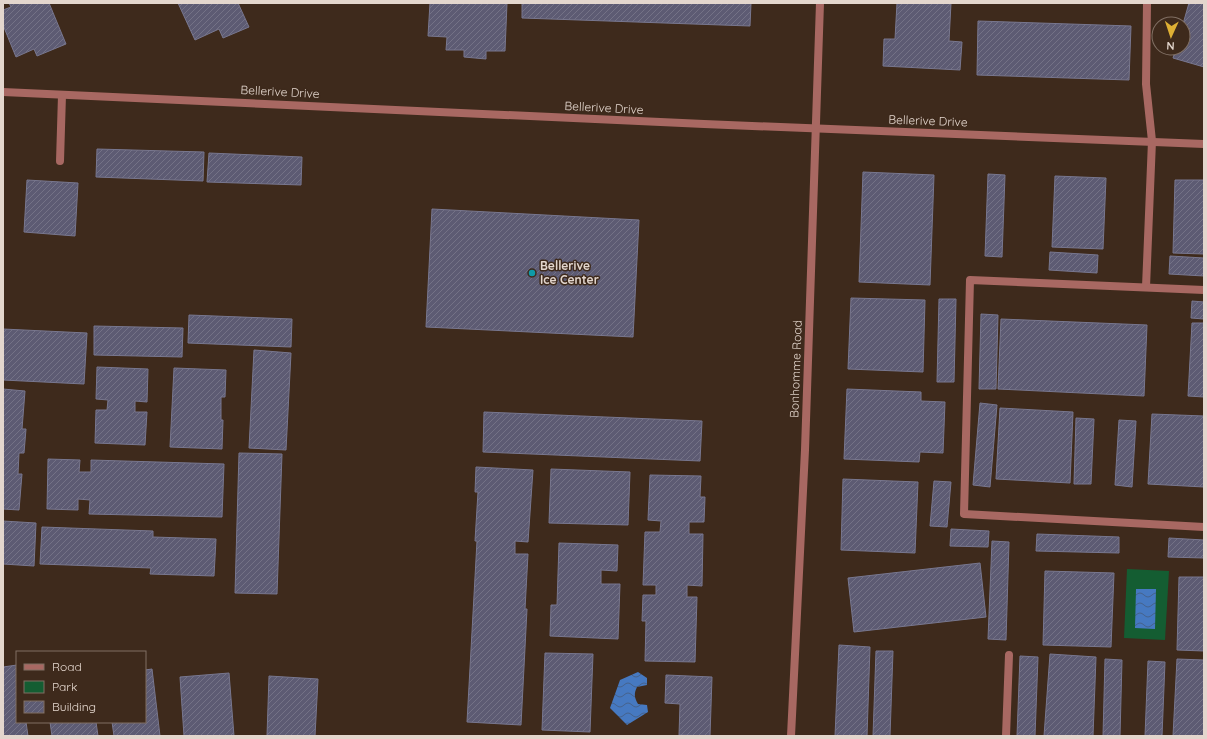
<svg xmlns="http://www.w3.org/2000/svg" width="1207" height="739" font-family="Quicksand,sans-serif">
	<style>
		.green { fill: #145d32 }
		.water { fill: url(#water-waves) }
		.building { fill: url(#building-hatch); stroke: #78778f }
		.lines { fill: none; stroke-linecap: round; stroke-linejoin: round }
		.service { stroke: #a86862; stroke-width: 8 }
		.minor { stroke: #a86862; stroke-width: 8 }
		.culture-dot { fill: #0f9aa8; stroke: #3e2a1c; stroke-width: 1.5 }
		.labels { text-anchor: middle; stroke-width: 3; stroke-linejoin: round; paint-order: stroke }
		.street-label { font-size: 12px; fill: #e3d6cd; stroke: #3e2a1c }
		.poi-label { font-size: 12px; font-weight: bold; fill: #e3d6cd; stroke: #3e2a1c; text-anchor: start }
	</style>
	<defs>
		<pattern id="water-waves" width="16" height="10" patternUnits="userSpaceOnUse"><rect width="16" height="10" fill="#4679c1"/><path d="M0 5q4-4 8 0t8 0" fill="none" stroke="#45628d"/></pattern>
		<pattern id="building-hatch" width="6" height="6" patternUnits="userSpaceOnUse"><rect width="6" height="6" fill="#5d5b73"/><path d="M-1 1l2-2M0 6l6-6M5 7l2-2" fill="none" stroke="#747286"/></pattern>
	</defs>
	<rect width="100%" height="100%" fill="#3e2a1c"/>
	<!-- green -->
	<path class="green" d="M1127 569 1169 571 1165 640 1124 638Z"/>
	<!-- water -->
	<g class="water">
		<path d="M1136 589H1156L1155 629 1135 628Z"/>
		<path d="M638 672 647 678V685L637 687C634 693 634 697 638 704L647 705 648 712 627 725 610 708 620 680Z"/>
	</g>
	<!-- building -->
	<g class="building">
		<path d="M9 3H49L66 44 37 56 34 49 16 57 3 25V10L11 7Z"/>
		<path d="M178 3H238L249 27 223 38 219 29 195 40Z"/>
		<path d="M430 3H507L505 51H486V59L464 57V50H446L447 37 428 36Z"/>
		<path d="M522 3H751L750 26 522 18Z"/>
		<path d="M897 3H951L949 41 962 42 960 70 883 66 884 39H895Z"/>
		<path d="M1189 3H1204V67L1173 58 1176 48H1183V24Z"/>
		<path d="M978 21 1131 26 1129 80 977 75Z"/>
		<path d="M97 149 204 152 203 181 96 177Z"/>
		<path d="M209 153 302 157 301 185 207 182Z"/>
		<path d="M863 172 934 175 930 285 859 282Z"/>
		<path d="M988 174 1005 175 1002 257 985 256Z"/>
		<path d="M1055 176 1106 178 1103 249 1052 247Z"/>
		<path d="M27 180 78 183 75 236 24 232Z"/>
		<path d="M1175 180H1204V254L1173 253Z"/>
		<path d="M432 209 639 220 633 337 426 327Z"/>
		<path d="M1050 252 1098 255 1097 273 1049 270Z"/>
		<path d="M1170 256 1204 258V276L1169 274Z"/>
		<path d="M851 298 925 300 923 372 848 369Z"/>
		<path d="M939 299H956L954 382H937Z"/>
		<path d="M1192 301 1204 302V319L1191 318Z"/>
		<path d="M981 314 998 315 996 389H979Z"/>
		<path d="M189 315 292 319 291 347 188 343Z"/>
		<path d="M1001 319 1147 325 1144 396 998 389Z"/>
		<path d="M1192 323H1204V397L1188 396Z"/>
		<path d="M94 326 183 328 182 357 94 355Z"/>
		<path d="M3 329 87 333 84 384 3 380Z"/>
		<path d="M254 350 291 353 286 450 249 448Z"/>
		<path d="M97 367 148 369 147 402 135 401V412H147L145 445 95 443 96 410H107L108 400 96 399Z"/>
		<path d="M174 368 226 370 225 397H221V420H223L222 449 170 447Z"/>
		<path d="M3 389 25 391 22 429H26L24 453H19L18 474H22L19 510 3 509Z"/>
		<path d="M847 389 921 392V401L945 402 943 453 920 452 919 462 844 459Z"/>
		<path d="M980 403 997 405 990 487 973 485Z"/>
		<path d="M1000 408 1073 412 1070 483 996 479Z"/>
		<path d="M484 412 702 421 700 461 483 452Z"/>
		<path d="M1152 414 1204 416V487L1148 484Z"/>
		<path d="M1076 418 1094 419 1091 484H1074Z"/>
		<path d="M1119 420 1136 421 1132 487 1115 485Z"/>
		<path d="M239 453 282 454 277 594 235 593Z"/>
		<path d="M48 459 80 460 79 472H91V460L224 464 222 517 89 514 90 500 78 499V510L47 509Z"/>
		<path d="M476 467 533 470 528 542 515 541V554H528L525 609H527L521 725 467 722 477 541H475L478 492H475Z"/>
		<path d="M551 469 630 472 628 525 549 523Z"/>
		<path d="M650 475 701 476 700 497H705L704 522H689V534H703L702 586 687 585V597H697L695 662 645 661 646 621H642L643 595H656V585H643L645 532H660L661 521 648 520Z"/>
		<path d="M843 479 918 482 915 553 841 550Z"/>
		<path d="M934 481 951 482 947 527 930 526Z"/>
		<path d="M3 521 36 523 34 566 3 564Z"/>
		<path d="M42 527 153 531V537L216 539 214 576 150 574 151 568 40 564Z"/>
		<path d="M951 529 989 531 988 547 950 546Z"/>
		<path d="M1037 534 1119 537V553L1036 551Z"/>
		<path d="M1169 538 1204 540V558L1168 557Z"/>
		<path d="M992 541 1009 542 1006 640 988 639Z"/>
		<path d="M559 543 618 545 617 571 601 570V584H620L618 639 550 636 551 605H557Z"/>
		<path d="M980 563 986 617 854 632 848 578Z"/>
		<path d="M1045 571 1114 573 1111 647 1043 645Z"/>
		<path d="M1179 577H1204V651L1177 650Z"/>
		<path d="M839 645 870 647 867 736H835Z"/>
		<path d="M876 651H893L890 736H873Z"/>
		<path d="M545 653 593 654 590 732 542 730Z"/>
		<path d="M1050 654 1096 657 1093 736H1044Z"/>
		<path d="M1020 656 1038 657 1035 736H1017Z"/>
		<path d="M1105 659 1122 660 1120 736H1103Z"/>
		<path d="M1177 659 1204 660V736H1173Z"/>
		<path d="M1148 661 1165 662 1162 736H1145Z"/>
		<path d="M17 665V722H26L28 736H3V667Z"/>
		<path d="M152 669 160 736H114L112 722H145V670Z"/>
		<path d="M229 673 234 736H184L180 677Z"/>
		<path d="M666 675 712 677 710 736 679 735 680 704 665 703Z"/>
		<path d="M269 676 318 679 315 736H267Z"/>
		<path d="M50 722H96L98 736H52Z"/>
	</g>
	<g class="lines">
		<!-- service -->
		<g class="service">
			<path d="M60 161 62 95"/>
			<path d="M1146 287 1152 141 1146 84 1147 3"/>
			<path d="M1204 290 970 280 964 514 1204 527"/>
			<path d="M1006 736 1009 655"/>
		</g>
		<!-- minor -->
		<g class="minor">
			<path d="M3 92 704 124 1204 144"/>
			<path d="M791 736 805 450 820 3"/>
		</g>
	</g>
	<!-- markers -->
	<circle class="culture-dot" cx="532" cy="273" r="4"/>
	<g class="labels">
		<!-- street labels -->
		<g class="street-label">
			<text transform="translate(280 92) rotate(3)" y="4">Bellerive Drive</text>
			<text transform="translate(604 108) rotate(3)" y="4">Bellerive Drive</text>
			<text transform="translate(928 121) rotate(2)" y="4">Bellerive Drive</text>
			<text transform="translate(796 369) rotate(-88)" y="4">Bonhomme Road</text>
		</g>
		<!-- poi labels -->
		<g class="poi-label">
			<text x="540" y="270">Bellerive<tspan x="540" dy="14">Ice Center</tspan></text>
		</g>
	</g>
	<!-- border -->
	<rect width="1207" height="739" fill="none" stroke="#e3d6cd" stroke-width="8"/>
	<!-- legend -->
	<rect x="16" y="651" width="130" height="72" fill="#3e2a1c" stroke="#806f63"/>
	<rect x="24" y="664" width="20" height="6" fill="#a86862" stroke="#806f63"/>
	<text x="52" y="671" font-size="12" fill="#e3d6cd">Road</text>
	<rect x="24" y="681" width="20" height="12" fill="#145d32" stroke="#806f63"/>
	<text x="52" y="691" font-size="12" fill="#e3d6cd">Park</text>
	<rect x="24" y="701" width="20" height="12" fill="url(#building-hatch)" stroke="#806f63"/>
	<text x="52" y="711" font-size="12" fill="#e3d6cd">Building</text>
	<!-- north arrow -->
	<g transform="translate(1171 36) rotate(183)"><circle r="19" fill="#3e2a1c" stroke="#806f63"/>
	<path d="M0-3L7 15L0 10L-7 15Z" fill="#dfb034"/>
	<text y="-6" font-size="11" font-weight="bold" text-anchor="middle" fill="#e3d6cd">N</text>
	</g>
</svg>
